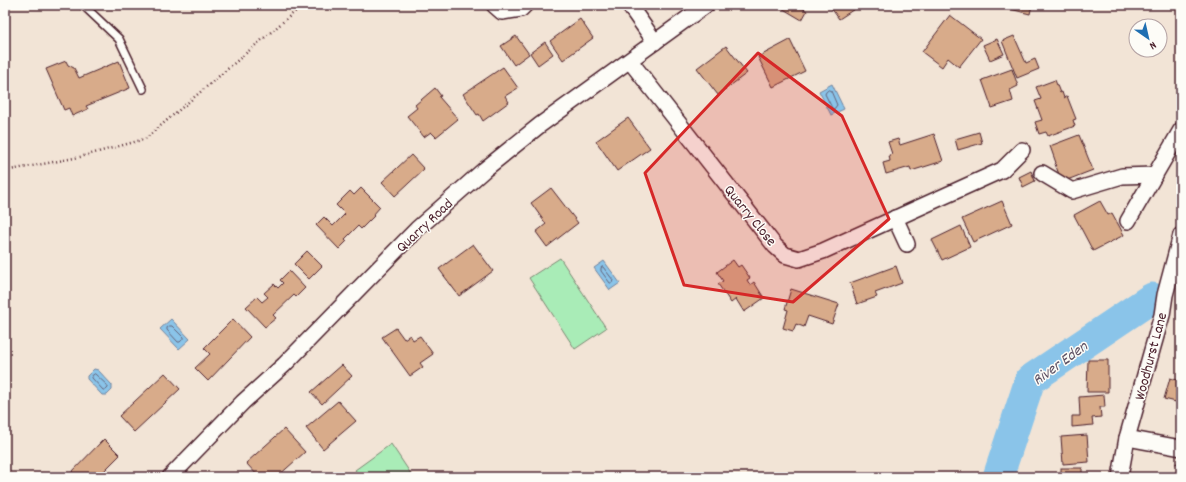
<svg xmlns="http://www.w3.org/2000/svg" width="1186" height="482" font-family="Dekko,sans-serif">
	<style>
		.garden { fill: #a9ecb7; stroke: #7a8671 }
		.water { fill: #8ac4e9; stroke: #70829d }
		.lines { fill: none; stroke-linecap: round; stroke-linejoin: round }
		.shore { stroke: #646177; stroke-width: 1 }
		.river { stroke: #8ac4e9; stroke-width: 31 }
		.building { fill: #d8ab8a; stroke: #4a1f2b }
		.service-casing { stroke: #4a1f2b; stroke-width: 10 }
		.minor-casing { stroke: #4a1f2b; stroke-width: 18 }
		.path { stroke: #4a1f2b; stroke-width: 2.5; stroke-dasharray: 1 3; stroke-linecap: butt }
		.service { stroke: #fdfcf7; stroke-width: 7 }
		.minor { stroke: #fdfcf7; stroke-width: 15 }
		.marked { fill: #d62828; fill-opacity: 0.2; stroke: #d62828; stroke-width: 3; stroke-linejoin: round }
		.labels { text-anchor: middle; stroke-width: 3; stroke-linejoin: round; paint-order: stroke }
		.street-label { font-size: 15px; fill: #4a1f2b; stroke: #fdfcf7 }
		.water-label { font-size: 16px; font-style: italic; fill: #5d5164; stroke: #fdfcf7 }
	</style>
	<rect width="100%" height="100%" fill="#f2e4d6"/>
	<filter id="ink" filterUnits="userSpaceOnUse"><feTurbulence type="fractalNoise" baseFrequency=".025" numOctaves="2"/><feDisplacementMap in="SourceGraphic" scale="8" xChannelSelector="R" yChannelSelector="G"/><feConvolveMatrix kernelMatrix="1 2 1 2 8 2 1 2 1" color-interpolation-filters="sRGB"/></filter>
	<g filter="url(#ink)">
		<!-- garden -->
		<g class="garden">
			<path d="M560 258 606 328 575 349 529 278Z"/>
			<path d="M391 444 413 477H360L355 470Z"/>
		</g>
		<!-- water -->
		<g class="water">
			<path d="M832 84 844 109 831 115 819 91Z"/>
			<path d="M604 261 620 283 610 290 594 268Z"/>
			<path d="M171 319 190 339 179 349 160 329Z"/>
			<path d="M94 369 98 370 112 385V390L107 395H102L87 379V376Z"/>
		</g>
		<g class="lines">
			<!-- shore -->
			<g class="shore">
				<path d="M829 90 831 91 837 105 834 109 832 108 825 94 826 92Z"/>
				<path d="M603 267 613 280 612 283H610L601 271V268Z"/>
				<path d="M170 326H172L183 337V339L180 342H178L167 330V328Z"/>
				<path d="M95 374 108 386V388L106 390H103L92 378V376Z"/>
			</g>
			<!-- river -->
			<path class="river" d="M998 477 1030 380 1152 298"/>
		</g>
		<!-- building -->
		<g class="building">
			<path d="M781 5H797L807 11 802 20 780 7Z"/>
			<path d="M829 5H858L859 6 839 19Z"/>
			<path d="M999 5H1032L1030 14 998 6Z"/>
			<path d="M950 15 981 39 959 67 948 58 942 67 922 52Z"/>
			<path d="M580 19 593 38 563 60 550 41Z"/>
			<path d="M516 36 529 54 514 65 501 46Z"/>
			<path d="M1014 36 1026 63 1035 59 1039 69 1017 78 1002 41Z"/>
			<path d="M997 39 1004 54 990 60 983 45Z"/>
			<path d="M790 40 805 71 773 87 758 57Z"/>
			<path d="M545 42 553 54 538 65 530 53Z"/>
			<path d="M726 46 747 73 718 95 697 68Z"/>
			<path d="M66 61 68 65 74 68 79 78 119 61 130 88 86 106 88 109 72 116 69 108 64 110 46 69Z"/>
			<path d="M503 67 518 88 505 96 509 102 483 121 479 114 477 115 463 94Z"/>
			<path d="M1012 69 1018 86 1010 90 1013 101 992 108 982 80Z"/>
			<path d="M1055 80 1060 93 1062 92 1064 98 1067 96 1076 119 1073 120 1075 126 1048 136 1046 132 1039 134 1035 122 1042 120 1035 101 1041 99 1036 87Z"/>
			<path d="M435 88 441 96 439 97 458 119 436 137 431 132 424 137 407 116 417 108 415 105Z"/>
			<path d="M628 118 650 148 617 171 596 141Z"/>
			<path d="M979 132 982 143 958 150 955 139Z"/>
			<path d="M934 134 943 161 911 171 910 167 886 174 883 163 890 161 889 155 892 154 888 142 898 139 900 145Z"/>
			<path d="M1079 135 1093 170 1062 182 1055 164 1056 163 1050 146Z"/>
			<path d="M411 155 424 169 395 196 382 182Z"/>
			<path d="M1031 171 1035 181 1023 187 1019 177Z"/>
			<path d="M361 188 380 207 373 215 374 216 361 229 358 226 345 239 347 241 339 249 316 225 324 217 333 226 345 214 336 205 350 191 354 195Z"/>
			<path d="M551 188 578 223 547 247 536 232 546 224 531 203Z"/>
			<path d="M1002 201 1012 224 973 242 962 219Z"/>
			<path d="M1100 201 1108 215 1112 213 1124 235 1093 251 1074 215Z"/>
			<path d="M961 226 970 247 942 260 932 240Z"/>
			<path d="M473 244 493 271 459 296 439 269Z"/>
			<path d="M307 251 322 266 309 279 294 264Z"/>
			<path d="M733 260 738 267 741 265 750 278 747 280 750 285 754 282 764 298 744 312 736 299 731 303 718 284 723 281 717 272Z"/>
			<path d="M896 266 902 283 875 293 877 297 857 304 850 283Z"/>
			<path d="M289 271 305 288 296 297 294 295 273 315 276 318 265 327 246 307 257 297 262 302 268 297 264 293 274 284 278 288 283 283 280 280Z"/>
			<path d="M791 289 839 304 832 324 808 316 804 327 796 324 793 331 783 328 788 310 785 309Z"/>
			<path d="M233 319 250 337 208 381 195 368 210 354 204 348Z"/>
			<path d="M396 328 404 339 410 335 413 340 420 336 433 354 420 363 423 367 410 376 382 337Z"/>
			<path d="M1088 360H1108V392H1087Z"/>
			<path d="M342 365 352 376 322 404 311 392Z"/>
			<path d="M165 373 180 389 134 432 119 416Z"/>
			<path d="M1170 378 1181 381V398L1180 403 1164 399Z"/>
			<path d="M1104 395 1105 407H1100L1101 417 1092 418 1093 425 1072 427V416H1080L1079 397Z"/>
			<path d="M338 401 356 421 323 449 306 428Z"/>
			<path d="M284 429 305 452 277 477H259L246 463Z"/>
			<path d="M1087 435 1089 462 1063 464 1061 437Z"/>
			<path d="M104 439 120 455 98 477H69L68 476Z"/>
			<rect x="1061" y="468" width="21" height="9"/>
		</g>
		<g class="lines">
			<!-- service casing -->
			<g class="service-casing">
				<path id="service" d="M83 5 119 39 143 89"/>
			</g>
			<!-- minor casing -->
			<g class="minor-casing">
				<g id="minor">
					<path d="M494 5 502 12 521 9 525 5"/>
					<path d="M629 5 655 42"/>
					<path d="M630 61 775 246 785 255 799 259 823 251 1002 170 1022 150"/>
					<path d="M1042 173 1072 191 1122 176 1155 175"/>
					<path d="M895 218 907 244"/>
					<path d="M1128 221 1181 130"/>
					<path d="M1127 438 1181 448"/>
					<path d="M170 477 243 402 284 365 417 229 484 170 540 125 706 5"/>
					<path d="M1120 477 1127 438 1162 315 1165 295 1181 235"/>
				</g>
			</g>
			<!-- path -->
			<g class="path">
				<path d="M5 171 80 157 145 139 297 10 307 5"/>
				<path d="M1176 463 1181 471"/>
			</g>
			<!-- service -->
			<use href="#service" class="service"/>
			<!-- minor -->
			<use href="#minor" class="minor"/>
		</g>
	</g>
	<!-- marked area -->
	<path class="marked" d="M758 53 842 116 889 219 793 302 684 285 645 173Z"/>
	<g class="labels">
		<!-- street labels -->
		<g class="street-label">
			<text transform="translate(751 215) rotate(51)" y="5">Quarry Close</text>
			<text transform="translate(424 225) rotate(-43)" y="5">Quarry Road</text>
			<text transform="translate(1150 356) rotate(-75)" y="5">Woodhurst Lane</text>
		</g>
		<!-- water labels -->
		<g class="water-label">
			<text transform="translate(1059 362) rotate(-36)" y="6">River Eden</text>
		</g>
	</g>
	<!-- margin -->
	<rect width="1186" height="482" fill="none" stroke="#fdfcf7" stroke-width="20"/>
	<rect x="10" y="10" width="1166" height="462" fill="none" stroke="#4a1f2b" stroke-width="1.5" filter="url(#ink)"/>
	<!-- north arrow -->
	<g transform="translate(1148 38) rotate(146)"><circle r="19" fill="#fdfcf7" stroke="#b5a4a5"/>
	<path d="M0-3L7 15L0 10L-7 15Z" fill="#1f6fb2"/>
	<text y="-6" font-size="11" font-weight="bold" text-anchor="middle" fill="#4a1f2b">N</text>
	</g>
</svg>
